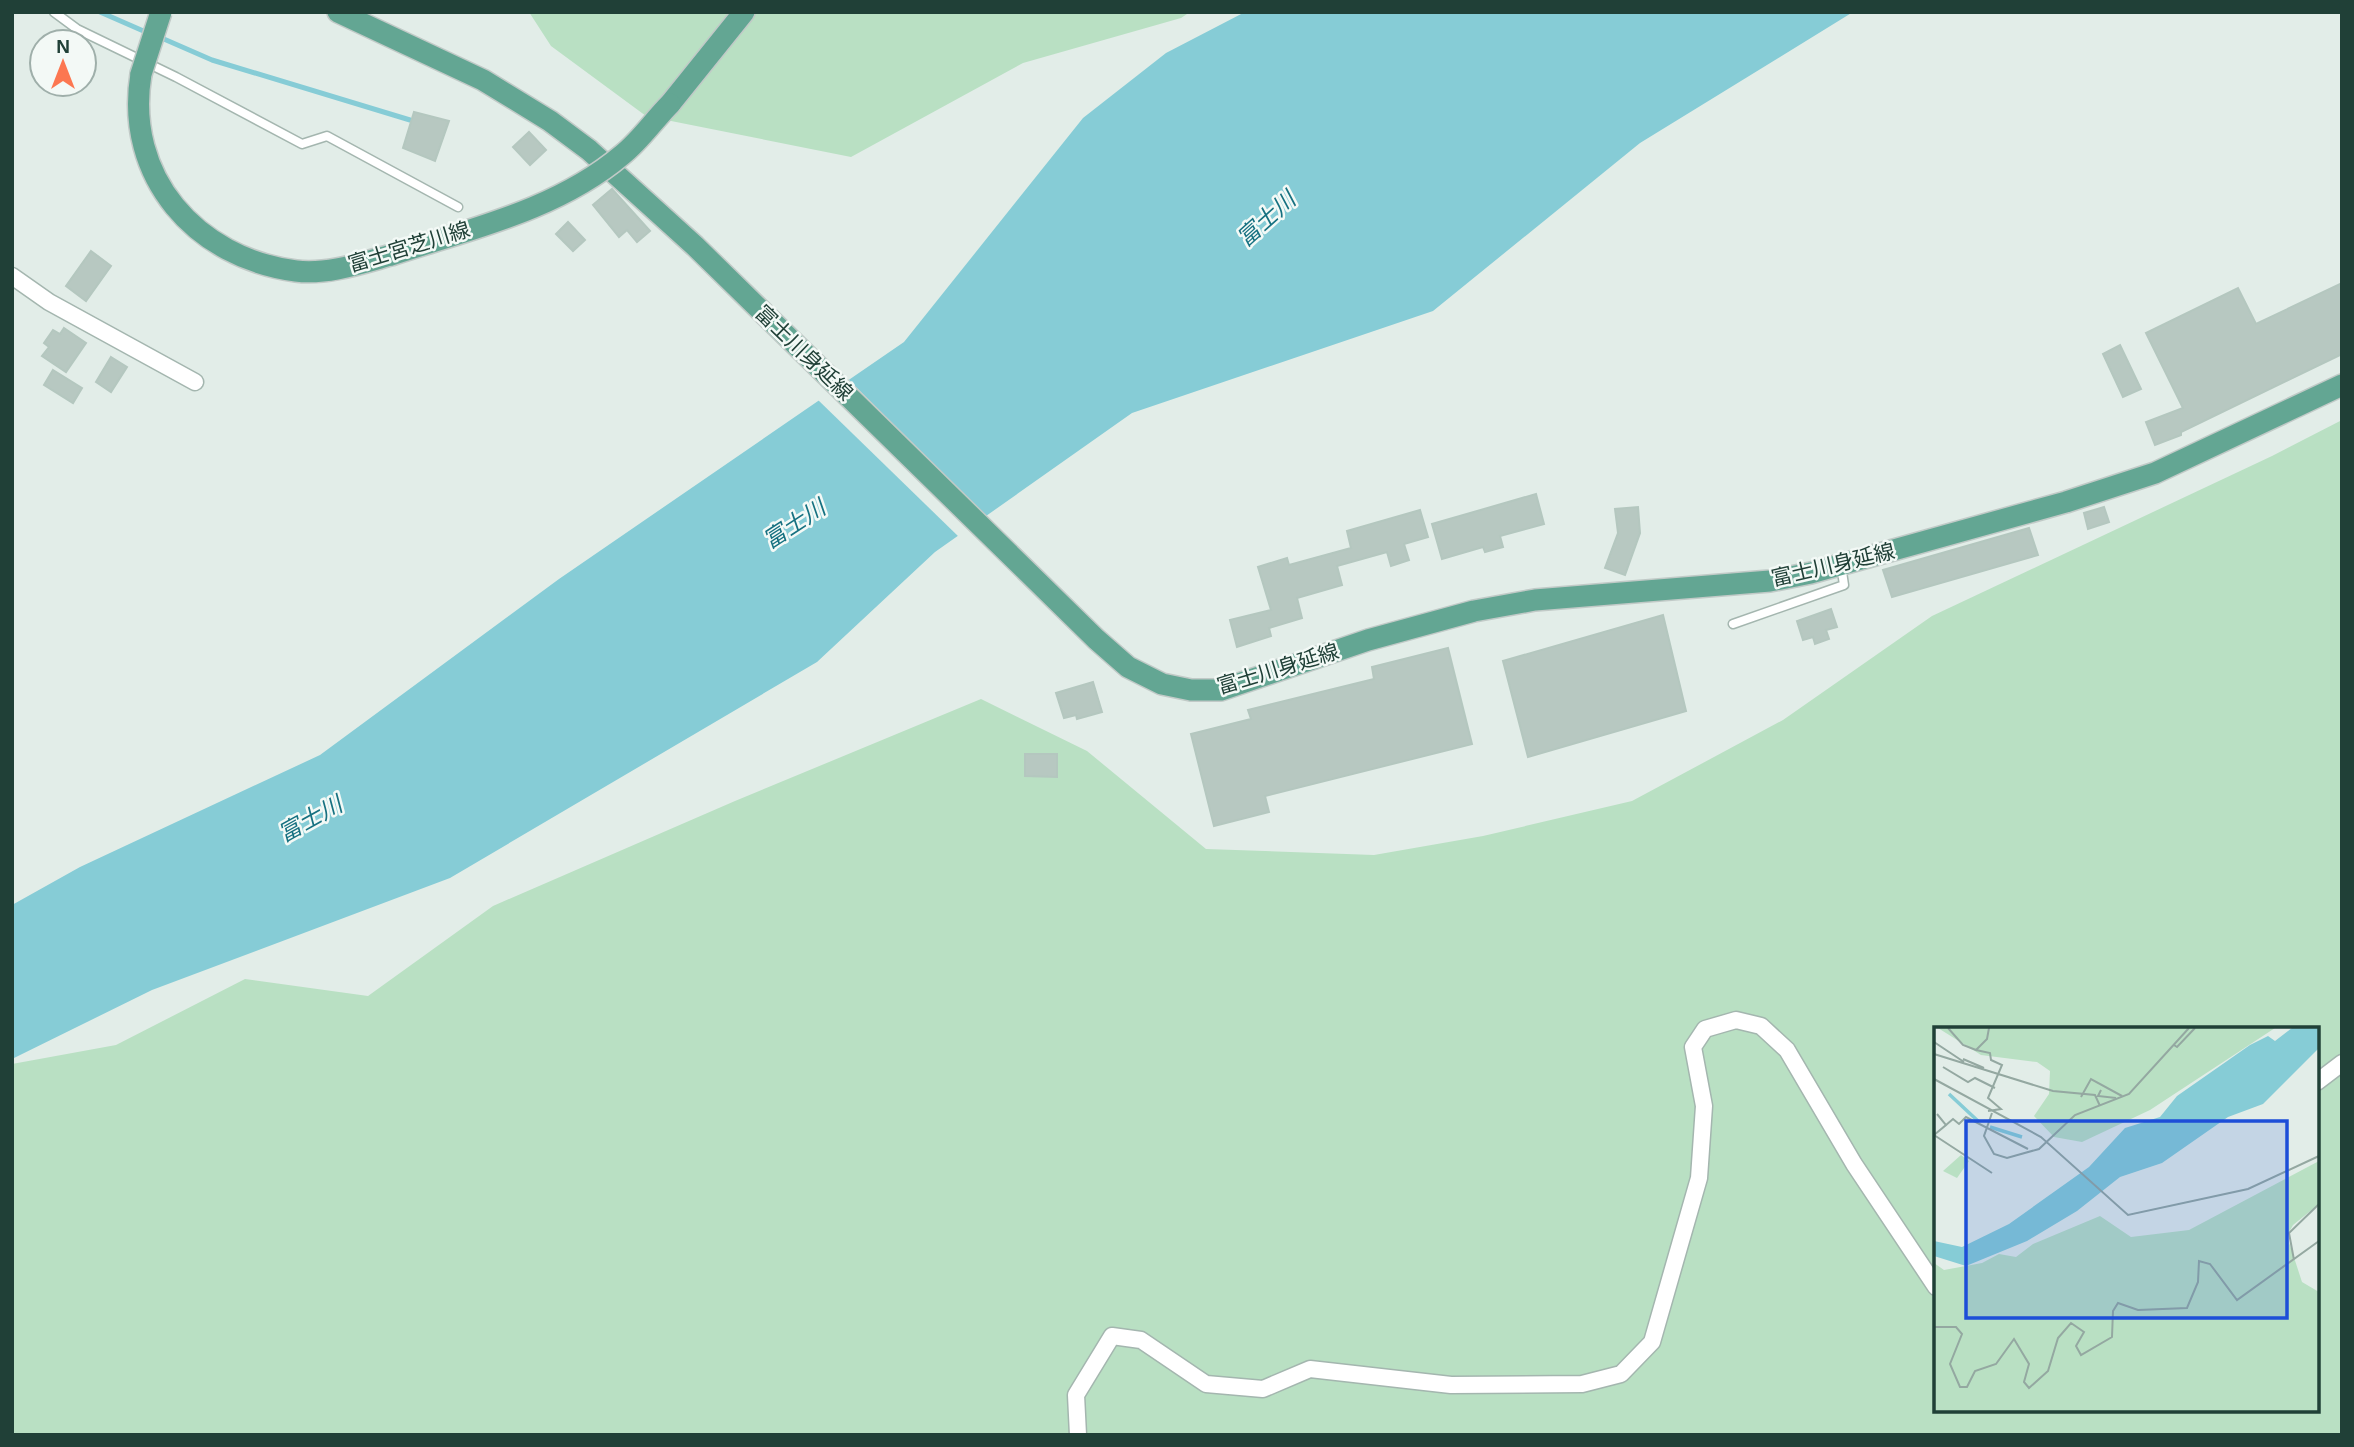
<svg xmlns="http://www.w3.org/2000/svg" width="2354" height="1447" font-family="Helvetica,'Noto Sans JP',sans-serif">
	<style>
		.green { fill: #b9e0c3; fill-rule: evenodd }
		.water { fill: #86ccd6 }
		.pier { fill: #e2ede8 }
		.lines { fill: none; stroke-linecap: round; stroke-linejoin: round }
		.stream { stroke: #86ccd6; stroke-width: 5 }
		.building { fill: #b7c8c1; stroke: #b4c7bf; stroke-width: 2 }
		.lane-casing { stroke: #a4b6af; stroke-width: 11 }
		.street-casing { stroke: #a4b6af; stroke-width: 19 }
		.primary-casing { stroke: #c1cac7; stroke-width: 24 }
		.lane { stroke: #fff; stroke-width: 8 }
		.street { stroke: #fff; stroke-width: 16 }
		.primary { stroke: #63a693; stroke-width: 21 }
		.primary-bridge-casing { stroke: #c1cac7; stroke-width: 24; stroke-linecap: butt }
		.primary-bridge { stroke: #63a693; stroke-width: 21 }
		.labels { text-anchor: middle; stroke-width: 5; stroke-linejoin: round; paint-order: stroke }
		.street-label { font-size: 21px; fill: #204037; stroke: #f3f9f6 }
		.water-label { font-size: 23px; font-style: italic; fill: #167181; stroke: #f3f9f6 }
		.inset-river { fill: none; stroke: #86ccd6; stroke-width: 3.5 }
		.inset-road { fill: none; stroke: #94a8a1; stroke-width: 2 }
		.view { fill: #1d4ed8; fill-opacity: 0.15; stroke: #1d4ed8; stroke-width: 3.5 }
		.inset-edge { fill: none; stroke: #204037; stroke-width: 3.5 }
	</style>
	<rect width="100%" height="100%" fill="#e2ede8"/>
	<!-- green -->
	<g class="green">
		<path d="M529 12H1190L1181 18 1023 63 851 157 646 116 551 46Z"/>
		<path d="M2342 420V1435H12V1064L116 1045 245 979 368 996 493 906 735 801 981 699 1087 751 1206 849 1374 855 1483 836 1632 801 1783 720 1932 616 2272 456ZM1936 1029H2317V1410H1936Z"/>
	</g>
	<!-- water -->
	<path class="water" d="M1245 12H1853L1640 143 1433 311 1132 413 935 552 817 662 450 878 152 990 12 1059V905L80 867 320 755 559 579 904 342 1083 118 1166 53Z"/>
	<!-- pier -->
	<path class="pier" d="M846 377 988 518 960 538 816 398Z"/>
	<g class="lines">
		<!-- stream -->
		<g class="stream">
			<path d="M100 12 148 33"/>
			<path d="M157 36 212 60 410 120"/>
		</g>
	</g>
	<!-- building -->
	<g class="building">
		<path d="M414 112 449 121 435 161 403 148Z"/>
		<path d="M529 132 546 150 530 165 513 147Z"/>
		<path d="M612 189 650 231 637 242 627 230 619 237 593 205Z"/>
		<path d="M568 222 585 240 573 251 556 234Z"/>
		<path d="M91 251 111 266 86 301 66 286Z"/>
		<path d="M2342 283V354L2181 432V435L2155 445 2146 422 2183 408 2146 333 2238 288 2256 324Z"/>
		<path d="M64 328 86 343 66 372 42 356 49 347 44 343 53 330 60 334Z"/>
		<path d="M2120 345 2141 389 2123 397 2103 354Z"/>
		<path d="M111 357 127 367 111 392 96 382Z"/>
		<path d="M53 370 82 388 73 403 44 385Z"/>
		<path d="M1536 494 1544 524 1500 536 1503 547 1485 552 1483 547 1442 559 1432 524Z"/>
		<path d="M1638 507 1640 533 1625 575 1605 568 1618 533 1615 509Z"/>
		<path d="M2104 507 2109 522 2088 529 2084 513Z"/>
		<path d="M1420 510 1428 537 1404 544 1409 560 1391 566 1387 552 1337 566 1342 585 1297 598 1302 618 1269 628 1271 636 1237 647 1230 620 1271 610 1258 567 1287 558 1289 565 1351 548 1347 531Z"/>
		<path d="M2029 528 2038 555 1892 597 1883 570Z"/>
		<path d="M1831 609 1837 627 1826 630 1829 639 1815 644 1813 637 1803 640 1797 621Z"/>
		<path d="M1663 615 1686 711 1528 757 1503 661Z"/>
		<path d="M1448 648 1472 744 1265 796 1269 812 1214 826 1191 734 1251 719 1248 710 1374 679 1372 667Z"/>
		<path d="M1093 682 1102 712 1077 719 1076 715 1064 718 1056 693Z"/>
		<path d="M1025 754H1057V777L1025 776Z"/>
	</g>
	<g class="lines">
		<!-- lane casing -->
		<g class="lane-casing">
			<g id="lane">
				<path d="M54 12 77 29 176 77 302 144 327 136 458 207"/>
				<path d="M1733 624 1844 585 1841 565"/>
			</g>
		</g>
		<!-- street casing -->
		<g class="street-casing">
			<g id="street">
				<path d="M12 276 49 302 195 382"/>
				<path d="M2317 1082 2342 1063"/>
				<path d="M1078 1435 1076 1395 1112 1336 1141 1340 1206 1384 1263 1389 1310 1369 1451 1385 1582 1384 1621 1374 1652 1342 1699 1178 1704 1106 1693 1047 1705 1029 1736 1020 1761 1026 1787 1050 1854 1164 1936 1287"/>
			</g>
		</g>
		<!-- primary casing -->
		<g class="primary-casing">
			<g id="primary">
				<path d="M338 12 483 80 550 121 589 150 695 246 1096 639 1128 667 1162 684 1191 690H1221L1368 640 1474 611 1535 600 1770 581 1811 573 2066 502 2155 473 2342 385"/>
				<path d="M141 74C124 177 196 258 296 271 327 275 362 263 391 255"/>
				<path d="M670 104 744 12"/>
			</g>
		</g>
		<!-- lane -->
		<use href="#lane" class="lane"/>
		<!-- street -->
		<use href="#street" class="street"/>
		<!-- primary -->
		<use href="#primary" class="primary"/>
		<!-- primary-bridge casing -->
		<g class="primary-bridge-casing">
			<g id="primary-bridge">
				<path d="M141 74 161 12"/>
				<path d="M391 255C470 229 557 210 622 155 640 141 654 120 670 104"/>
			</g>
		</g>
		<!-- primary-bridge -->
		<use href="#primary-bridge" class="primary-bridge"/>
	</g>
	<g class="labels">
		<!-- street labels -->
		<g class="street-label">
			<text transform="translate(409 247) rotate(-17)" y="7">富士宮芝川線</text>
			<text transform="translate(804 353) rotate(44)" y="7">富士川身延線</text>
			<text transform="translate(1833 565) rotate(-13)" y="7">富士川身延線</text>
			<text transform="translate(1278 669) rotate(-17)" y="7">富士川身延線</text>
		</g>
		<!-- water labels -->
		<g class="water-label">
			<text transform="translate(1266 219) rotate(-42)" y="8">富士川</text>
			<text transform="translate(794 524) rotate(-33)" y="8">富士川</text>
			<text transform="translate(310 819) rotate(-29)" y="8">富士川</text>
		</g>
	</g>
	<!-- overview -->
	<g transform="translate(1934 1027)">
		<rect width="385" height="385" fill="#e2ede8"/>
		<path d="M4 1H341L216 83 148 115 120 110 100 89 115 67 116 44 103 35 47 28ZM27 128 35 134 23 151 9 144ZM385 134V177L359 198 353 209 368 255 385 265V384H0V236L10 243 48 236 65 227 82 230 99 217 166 189 197 210 255 203Z" fill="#b9e0c3"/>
		<path d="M358 1H385V21L329 77 294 90 228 136 186 150 143 184 93 214 32 239 0 229V214L28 220 75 197 155 140 191 101 226 90 243 69 316 18 334 9 341 14Z" fill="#86ccd6"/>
		<path class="inset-river" d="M15 67 45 95M56 100 88 110"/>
		<path class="inset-road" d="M14 1 29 18 42 23 53 12 55 1M0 15 30 35M240 18 243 20 261 1M42 23 56 26 57 33 68 38 54 71 67 82 54 84M0 27 119 64 161 68 166 79M29 32 50 41M9 40 34 55 41 51 61 61M0 52 107 110 194 188 314 162 385 129M167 63 164 69 182 71M147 70 157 52 188 69M58 86 50 109 60 127 73 131 105 122 141 88 195 67 255 1M12 98 19 92 25 97 32 90 94 122M0 108 58 146M0 108 12 98 3 87M360 233 355 206 385 177M0 300H22L28 307 16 337 26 360H33L41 344 62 337 80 312 95 337 90 355 95 361 114 344 124 311 137 296 150 305 142 319 147 328 178 310 179 284 184 276 204 283 253 281 264 255 265 234 276 237 303 273 385 214"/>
		<path class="view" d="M32 94H353V291H32Z"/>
		<rect width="385" height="385" class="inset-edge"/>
	</g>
	<!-- border -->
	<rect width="2354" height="1447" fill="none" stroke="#204037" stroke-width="28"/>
	<!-- north arrow -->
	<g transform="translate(63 63)"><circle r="33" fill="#f3f9f6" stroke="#9fafaa" stroke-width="2"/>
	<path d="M0-5L12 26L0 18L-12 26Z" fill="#fc7751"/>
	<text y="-10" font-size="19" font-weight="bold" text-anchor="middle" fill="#204037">N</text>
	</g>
</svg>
